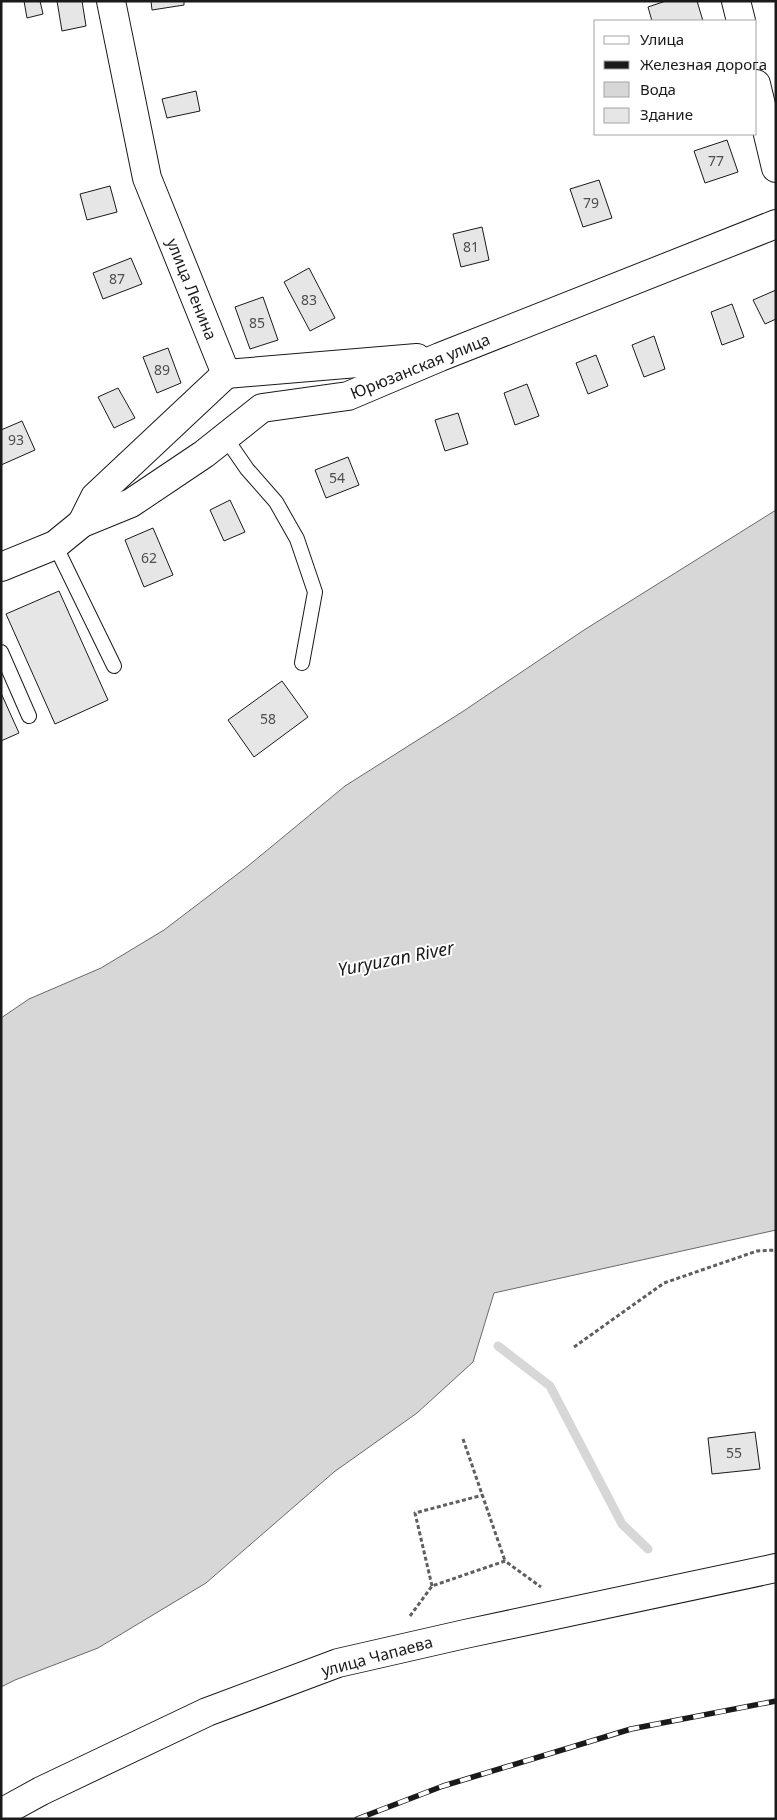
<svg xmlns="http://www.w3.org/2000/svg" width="777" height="1820" font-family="'Noto Sans',sans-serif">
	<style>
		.water { fill: #d7d7d7; stroke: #6a6a6a }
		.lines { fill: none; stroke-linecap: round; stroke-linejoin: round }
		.stream { stroke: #d7d7d7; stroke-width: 9 }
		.building { fill: #e6e6e6; stroke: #1a1a1a }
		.lane-casing { stroke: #1a1a1a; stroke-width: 16 }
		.street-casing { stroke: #1a1a1a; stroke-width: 30 }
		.secondary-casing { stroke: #1a1a1a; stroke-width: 30 }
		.path { stroke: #5f5f5f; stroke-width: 3; stroke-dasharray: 4 2.5; stroke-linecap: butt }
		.lane { stroke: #fff; stroke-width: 14 }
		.street { stroke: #fff; stroke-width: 28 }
		.secondary { stroke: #fff; stroke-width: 28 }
		.rail-casing { stroke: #1a1a1a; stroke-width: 5.5 }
		.rail { stroke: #fff; stroke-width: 4; stroke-dasharray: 11; stroke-linecap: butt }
		.labels { text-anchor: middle; stroke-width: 4; stroke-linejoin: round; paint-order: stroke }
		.number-label { font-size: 14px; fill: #4d4d4d }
		.street-label { font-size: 16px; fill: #1a1a1a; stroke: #fff }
		.water-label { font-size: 18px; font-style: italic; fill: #1a1a1a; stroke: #fff }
	</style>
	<rect width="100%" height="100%" fill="#fff"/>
	<!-- water -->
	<path class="water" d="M776 510V1230L494 1293 473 1362 417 1413 334 1472 206 1583 98 1648 15 1680 1 1687V1018L29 999 101 968 164 930 248 866 345 786 462 712 584 630Z"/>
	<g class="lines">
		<!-- stream -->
		<path class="stream" d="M498 1346 550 1386 622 1524 648 1549"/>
	</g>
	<!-- building -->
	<g class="building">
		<path d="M24 1H40L43 14 27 18Z"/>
		<path d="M57 1H82L86 26 62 31Z"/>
		<path d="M151 1H184V5L152 10Z"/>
		<path d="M666 1H697L703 21H652L648 7Z"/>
		<path d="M196 91 200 111 167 118 162 99Z"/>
		<path d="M727 140 738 172 705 183 694 151Z"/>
		<path d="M599 180 612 218 583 227 570 189Z"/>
		<path d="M110 186 117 212 87 220 80 194Z"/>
		<path d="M482 227 489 260 461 267 453 234Z"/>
		<path d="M131 258 142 284 103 299 93 273Z"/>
		<path d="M309 268 335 318 310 331 284 282Z"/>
		<path d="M776 290V319L765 324 753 300Z"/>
		<path d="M263 297 278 340 250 349 235 307Z"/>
		<path d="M732 304 744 337 722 345 711 312Z"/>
		<path d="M654 336 665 369 644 377 632 345Z"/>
		<path d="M168 348 181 383 157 393 143 357Z"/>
		<path d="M596 355 608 386 588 394 576 363Z"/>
		<path d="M527 384 539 416 515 425 504 393Z"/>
		<path d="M118 388 135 418 114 428 98 397Z"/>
		<path d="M458 413 468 444 445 451 435 420Z"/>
		<path d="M22 421 35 450 1 465V430Z"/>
		<path d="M348 457 359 485 326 498 315 470Z"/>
		<path d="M230 500 245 532 224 541 210 510Z"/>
		<path d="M153 528 173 575 144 587 125 540Z"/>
		<path d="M59 591 108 700 55 724 6 614Z"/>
		<path d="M282 681 308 717 254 757 228 720Z"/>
		<path d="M1 693 19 733 1 741Z"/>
		<path d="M755 1432 760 1469 712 1474 708 1438Z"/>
	</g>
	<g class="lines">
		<!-- lane casing -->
		<g class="lane-casing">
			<g id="lane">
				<path d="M225 437 247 469 276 502 297 539 315 592 302 663"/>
				<path d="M55 545 114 666"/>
				<path d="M1 652 29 716"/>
			</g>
		</g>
		<!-- street casing -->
		<g class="street-casing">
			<g id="street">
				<path d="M736 1 741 21"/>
				<path d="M756 84 776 168"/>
				<path d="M226 374 417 358"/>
				<path d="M82 523 95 497 226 374 147 178 111 1"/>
				<path d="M1 567 55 545 82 523 131 503 204 454 262 408 348 396 440 357 776 224"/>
			</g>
		</g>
		<!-- secondary casing -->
		<g class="secondary-casing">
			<path id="secondary" d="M1 1813 41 1791 207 1712 338 1663 465 1634 776 1568"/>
		</g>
		<!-- path -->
		<g class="path">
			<path d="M574 1347 664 1283 757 1251 776 1250"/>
			<path d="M463 1439 505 1561"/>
			<path d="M432 1586 415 1513 483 1495"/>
			<path d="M410 1616 432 1586 505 1561 541 1587"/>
		</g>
		<!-- lane -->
		<use href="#lane" class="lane"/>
		<!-- street -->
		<use href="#street" class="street"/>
		<!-- secondary -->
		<use href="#secondary" class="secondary"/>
		<!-- rail casing -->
		<g class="rail-casing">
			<path id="rail" d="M357 1819 443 1786 631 1729 776 1701"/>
		</g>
		<!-- rail -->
		<use href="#rail" class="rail"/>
	</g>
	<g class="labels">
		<!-- number labels -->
		<g class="number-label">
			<text x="716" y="166">77</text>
			<text x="591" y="208">79</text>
			<text x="471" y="252">81</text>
			<text x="117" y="284">87</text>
			<text x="309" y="305">83</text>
			<text x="257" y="328">85</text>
			<text x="162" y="375">89</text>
			<text x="16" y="445">93</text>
			<text x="337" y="483">54</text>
			<text x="149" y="563">62</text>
			<text x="268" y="724">58</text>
			<text x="734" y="1458">55</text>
		</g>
		<!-- street labels -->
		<g class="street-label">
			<text transform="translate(192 289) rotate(68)" y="6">улица Ленина</text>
			<text transform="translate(420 366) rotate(-22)" y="6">Юрюзанская улица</text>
			<text transform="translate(377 1656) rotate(-15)" y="6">улица Чапаева</text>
		</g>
		<!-- water labels -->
		<g class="water-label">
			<text transform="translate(396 959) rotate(-11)" y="6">Yuryuzan River</text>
		</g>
	</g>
	<!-- border -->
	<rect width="777" height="1820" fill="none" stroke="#1a1a1a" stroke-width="5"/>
	<!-- legend -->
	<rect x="594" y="20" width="162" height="115" fill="#ffffff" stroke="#a3a3a3"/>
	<rect x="604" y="36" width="25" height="8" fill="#ffffff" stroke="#a3a3a3"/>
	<text x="640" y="45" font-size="15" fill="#1a1a1a">Улица</text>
	<rect x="604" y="61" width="25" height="8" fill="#1a1a1a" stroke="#a3a3a3"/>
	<text x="640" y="70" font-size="15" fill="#1a1a1a">Железная дорога</text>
	<rect x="604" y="82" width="25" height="15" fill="#d7d7d7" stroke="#a3a3a3"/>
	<text x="640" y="95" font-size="15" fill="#1a1a1a">Вода</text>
	<rect x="604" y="108" width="25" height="15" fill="#e6e6e6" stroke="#a3a3a3"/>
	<text x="640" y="120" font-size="15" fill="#1a1a1a">Здание</text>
</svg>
